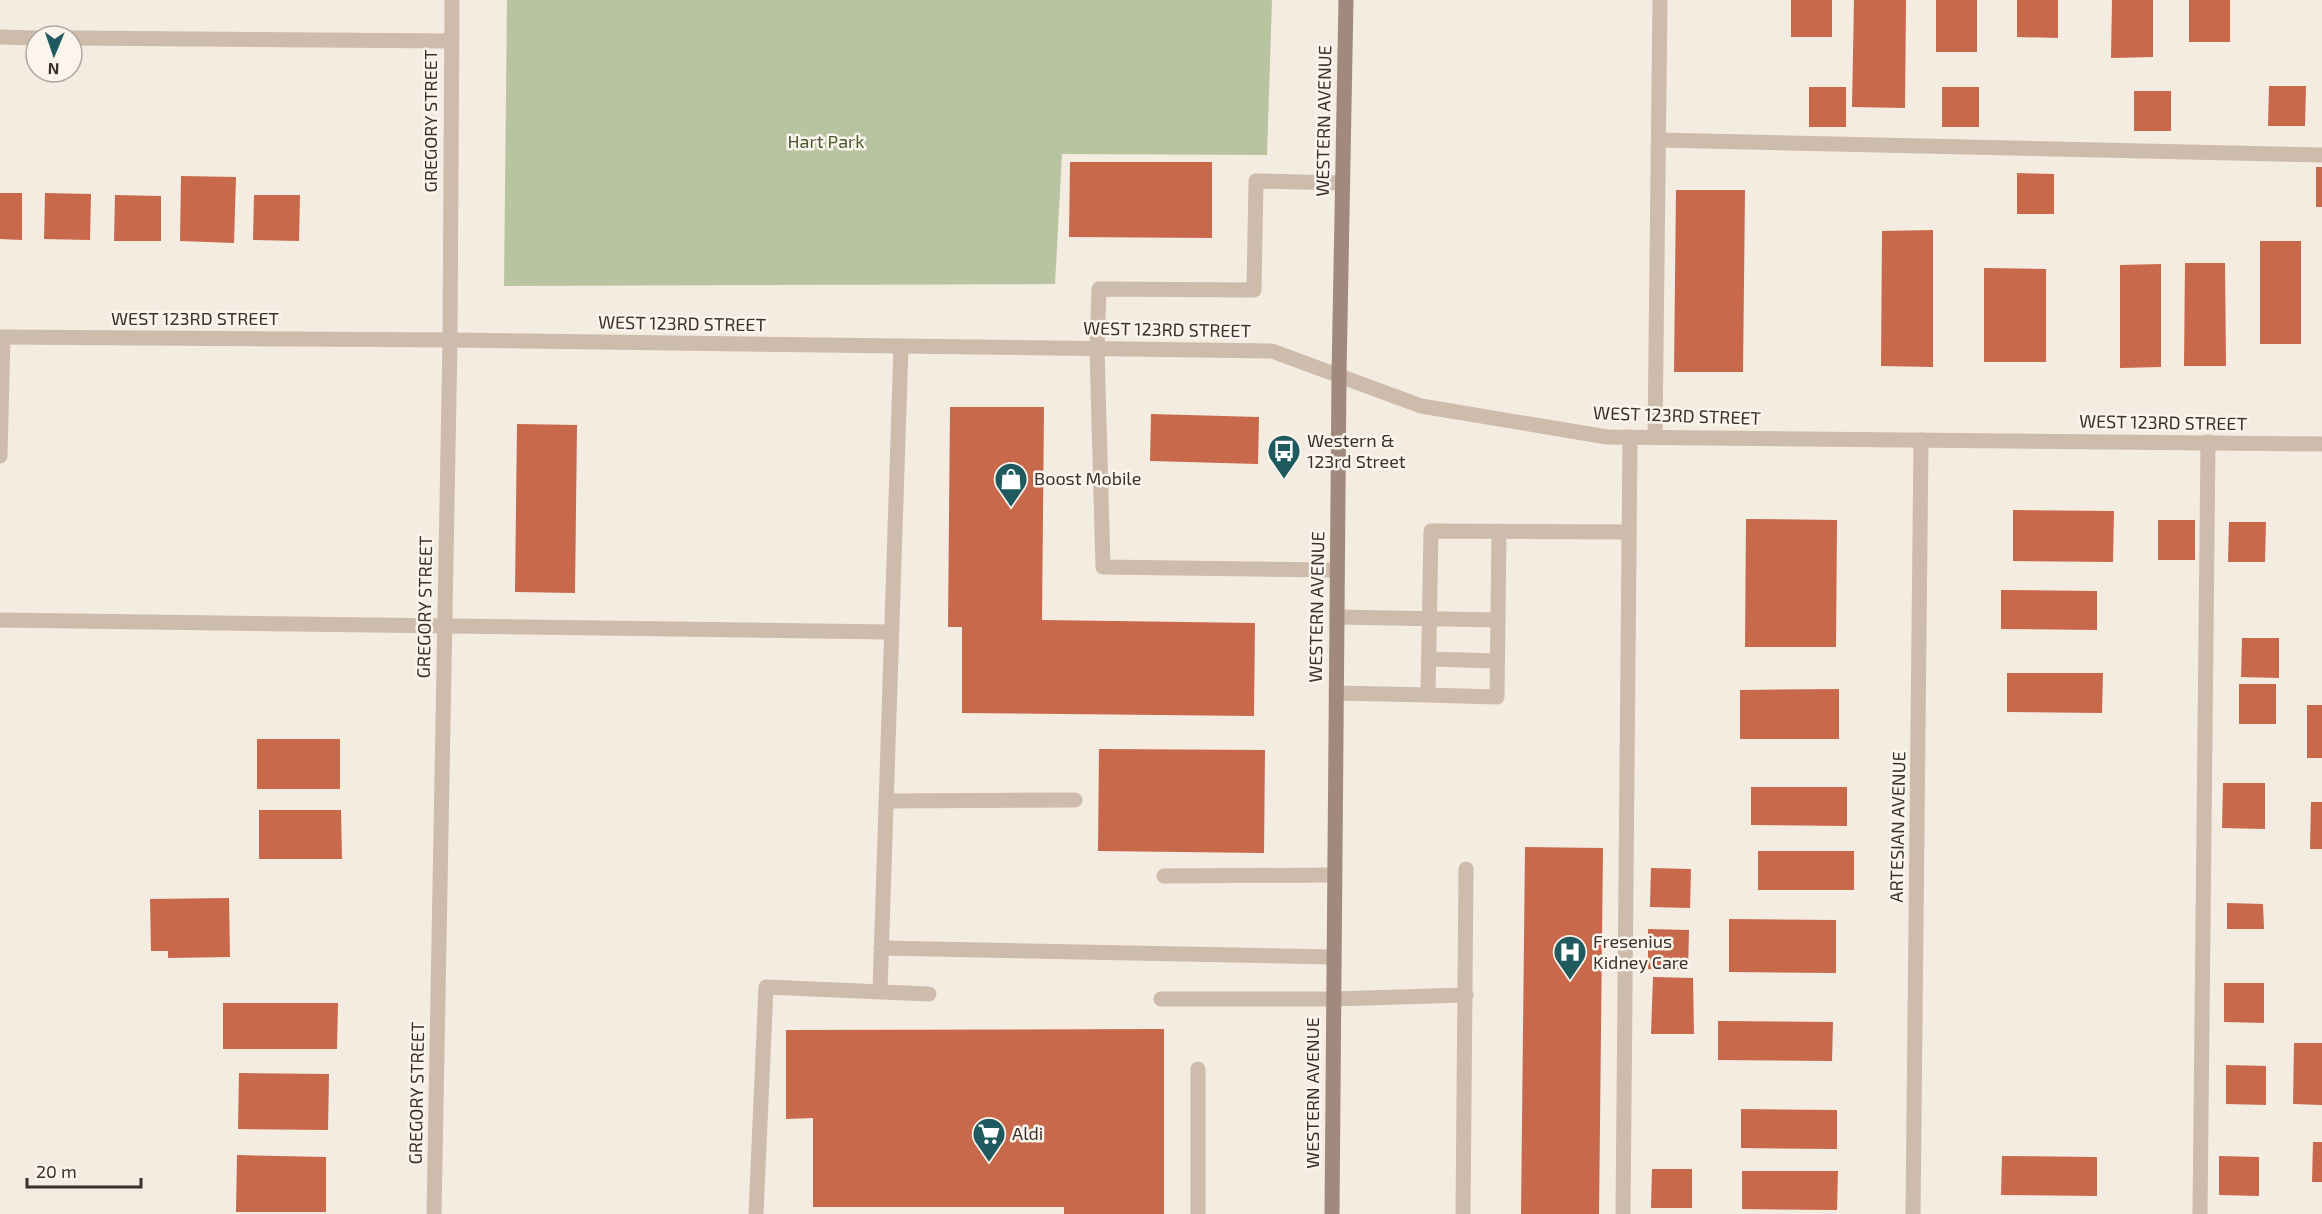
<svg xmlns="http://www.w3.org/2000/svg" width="2322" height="1214" font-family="'Exo 2',sans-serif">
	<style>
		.green { fill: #b8c4a0 }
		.building { fill: #c8694b }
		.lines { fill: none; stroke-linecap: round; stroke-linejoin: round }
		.service { stroke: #cdbbac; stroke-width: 15 }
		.minor { stroke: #cdbbac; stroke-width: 15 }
		.tertiary { stroke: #cdbbac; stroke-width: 15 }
		.secondary { stroke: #a18a7d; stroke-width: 15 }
		.labels { text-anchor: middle; stroke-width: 5; stroke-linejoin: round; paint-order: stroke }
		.street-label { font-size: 18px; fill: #3b302b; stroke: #fbf5ee }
		.park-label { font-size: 18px; fill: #4a5a2e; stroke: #fbf5ee }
		.poi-label { font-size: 18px; fill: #3b302b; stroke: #fbf5ee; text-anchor: start }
	</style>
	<rect width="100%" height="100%" fill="#f4ebe1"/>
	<!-- green -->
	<path class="green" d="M507 0H1272L1267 155 1062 154 1055 284 504 286Z"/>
	<!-- building -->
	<g class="building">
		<rect x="1791" y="0" width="41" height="37"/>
		<path d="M1854 0H1906L1905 108 1852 107Z"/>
		<rect x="1936" y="0" width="41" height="52"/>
		<path d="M2017 0H2058V38L2017 37Z"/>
		<path d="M2112 0H2153V57L2111 58Z"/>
		<rect x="2189" y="0" width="41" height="42"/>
		<path d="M2269 86H2306L2305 126H2268Z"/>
		<rect x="1809" y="87" width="37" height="40"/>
		<rect x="1942" y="87" width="37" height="40"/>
		<rect x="2134" y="91" width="37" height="40"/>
		<path d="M1070 162H1212V238L1069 237Z"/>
		<rect x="2316" y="167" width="6" height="40"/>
		<path d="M2017 173 2054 174V214H2017Z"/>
		<path d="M181 176 236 177 234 243 180 241Z"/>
		<path d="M1676 190H1745L1743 372H1674Z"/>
		<path d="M0 193H22V240L0 239Z"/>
		<path d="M45 193 91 194 90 240 44 239Z"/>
		<path d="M115 195 161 196V241H114Z"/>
		<path d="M254 195H300L299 241 253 240Z"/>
		<path d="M1933 230V367L1881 366 1882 231Z"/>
		<rect x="2260" y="241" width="41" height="103"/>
		<path d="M2185 263H2225L2226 366H2184Z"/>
		<path d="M2161 264V367L2120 368V265Z"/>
		<path d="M1984 268 2046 269V362H1984Z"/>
		<path d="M950 407H1044L1042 620 1255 623 1254 716 962 713V627H948Z"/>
		<path d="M1151 414 1259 417 1258 464 1150 461Z"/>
		<path d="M517 424 577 425 575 593 515 592Z"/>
		<path d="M2013 510 2114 511 2113 562 2013 561Z"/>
		<path d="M1746 519 1837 520 1836 647H1745Z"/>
		<rect x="2158" y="520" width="37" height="40"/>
		<path d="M2229 522H2266L2265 562H2228Z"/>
		<path d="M2001 590 2097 591V630L2001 629Z"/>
		<path d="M2242 638H2279V678L2241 677Z"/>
		<path d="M2007 673H2103L2102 713 2007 712Z"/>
		<rect x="2239" y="684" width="37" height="40"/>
		<path d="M1839 689V739H1740V690Z"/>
		<rect x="2307" y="705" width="15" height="53"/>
		<rect x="257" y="739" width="83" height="50"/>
		<path d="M1099 749 1265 750 1264 853 1098 851Z"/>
		<path d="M2223 783H2265V829L2222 828Z"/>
		<path d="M1751 787H1847V826L1751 825Z"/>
		<path d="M2311 802H2322V849H2310Z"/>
		<path d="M259 810H341L342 859H259Z"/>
		<path d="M1525 847 1603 848 1599 1214H1521Z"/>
		<rect x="1758" y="851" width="96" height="39"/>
		<path d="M1651 868 1691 869 1690 908 1650 907Z"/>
		<path d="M229 898 230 957 168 958V951H151L150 899Z"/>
		<path d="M2227 903 2263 904 2264 929H2227Z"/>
		<path d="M1729 919 1836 920V973L1729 972Z"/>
		<path d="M1648 929 1689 930 1688 970 1648 969Z"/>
		<path d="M1653 977 1693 978 1694 1034H1651Z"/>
		<path d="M2224 983H2264V1023L2224 1022Z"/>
		<path d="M223 1003H338L337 1049H223Z"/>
		<path d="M1718 1021 1833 1022 1832 1061 1718 1060Z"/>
		<path d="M1164 1029V1214H1064V1207H813V1118L786 1119V1030Z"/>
		<path d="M2294 1043H2322V1105L2293 1104Z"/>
		<path d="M2226 1065 2266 1066V1105L2226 1104Z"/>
		<path d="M239 1073 329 1074 328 1130 238 1129Z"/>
		<path d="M1741 1109 1837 1110V1149L1741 1148Z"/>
		<path d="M2313 1142H2322V1182H2312Z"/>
		<path d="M237 1155 326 1157V1212H236Z"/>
		<path d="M2002 1156 2097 1157V1196L2001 1195Z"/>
		<path d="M2219 1156 2259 1157V1196L2219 1195Z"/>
		<path d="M1652 1169H1692V1208H1651Z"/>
		<path d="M1742 1171H1838L1837 1210 1742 1209Z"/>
	</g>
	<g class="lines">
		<!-- service -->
		<g class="service">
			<path d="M0 37 36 38"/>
			<path d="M72 38 451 41"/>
			<path d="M1659 140 2322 155"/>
			<path d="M1655 437 1660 0"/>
			<path d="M0 456 3 337"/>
			<path d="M1337 570 1103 567 1097 349 1099 289 1254 290 1256 181 1342 183"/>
			<path d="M1337 617 1498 620"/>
			<path d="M0 620 891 632"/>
			<path d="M1429 659 1497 661"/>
			<path d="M1336 693 1428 695 1431 531 1629 532"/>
			<path d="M1428 695 1497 697 1499 531"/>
			<path d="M886 801 1075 800"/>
			<path d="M1164 876 1334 875"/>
			<path d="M881 948 1333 957"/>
			<path d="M880 991 901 346"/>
			<path d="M1161 999H1333L1466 995"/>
			<path d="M1198 1069V1214"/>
			<path d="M756 1214 766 987 929 994"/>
			<path d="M1463 1214 1466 869"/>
			<path d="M1623 1214 1630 437"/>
			<path d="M2200 1214 2208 442"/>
		</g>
		<!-- minor -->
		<g class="minor">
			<path d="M434 1214 450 340 452 0"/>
			<path d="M1913 1214 1921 440"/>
		</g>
		<!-- tertiary -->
		<path class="tertiary" d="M0 337 450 340 1272 351 1421 406 1607 437 2322 444"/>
		<!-- secondary -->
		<path class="secondary" d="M1332 1214 1339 376 1346 0"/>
	</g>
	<!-- icons -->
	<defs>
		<g id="bus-pin" transform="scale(1.725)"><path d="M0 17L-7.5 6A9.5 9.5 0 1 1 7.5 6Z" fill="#1f5a5e" stroke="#fbf5ee"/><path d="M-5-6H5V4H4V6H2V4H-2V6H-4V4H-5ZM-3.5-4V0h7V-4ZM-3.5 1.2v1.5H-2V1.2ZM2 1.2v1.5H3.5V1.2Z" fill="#fff"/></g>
		<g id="shop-pin" transform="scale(1.725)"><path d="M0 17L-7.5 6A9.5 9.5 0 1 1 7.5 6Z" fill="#1f5a5e" stroke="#fbf5ee"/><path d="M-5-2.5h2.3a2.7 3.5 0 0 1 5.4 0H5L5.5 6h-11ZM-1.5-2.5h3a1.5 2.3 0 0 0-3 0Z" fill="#fff"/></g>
		<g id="hospital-pin" transform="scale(1.725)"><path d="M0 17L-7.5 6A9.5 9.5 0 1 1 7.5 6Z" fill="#1f5a5e" stroke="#fbf5ee"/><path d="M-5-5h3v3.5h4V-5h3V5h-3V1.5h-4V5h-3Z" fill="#fff"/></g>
		<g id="supermarket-pin" transform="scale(1.725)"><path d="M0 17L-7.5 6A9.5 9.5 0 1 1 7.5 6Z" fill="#1f5a5e" stroke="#fbf5ee"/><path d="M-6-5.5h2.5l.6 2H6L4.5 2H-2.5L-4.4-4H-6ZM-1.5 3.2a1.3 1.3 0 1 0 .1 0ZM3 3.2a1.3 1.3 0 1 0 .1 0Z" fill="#fff"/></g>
	</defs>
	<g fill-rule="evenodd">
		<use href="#bus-pin" x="1284" y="451"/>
		<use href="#shop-pin" x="1011" y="479"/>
		<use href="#hospital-pin" x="1570" y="952"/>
		<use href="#supermarket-pin" x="989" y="1134"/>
	</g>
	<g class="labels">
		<!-- street labels -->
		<g class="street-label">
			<text transform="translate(431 121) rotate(-90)" y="6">GREGORY STREET</text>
			<text transform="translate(1324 121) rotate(-89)" y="6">WESTERN AVENUE</text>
			<text x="195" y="325">WEST 123RD STREET</text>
			<text transform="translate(682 324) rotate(1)" y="6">WEST 123RD STREET</text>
			<text transform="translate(1167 330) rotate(1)" y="6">WEST 123RD STREET</text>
			<text transform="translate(1677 416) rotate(2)" y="6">WEST 123RD STREET</text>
			<text transform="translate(2163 423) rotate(1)" y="6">WEST 123RD STREET</text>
			<text transform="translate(425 607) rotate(-89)" y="6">GREGORY STREET</text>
			<text transform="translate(1317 607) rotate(-89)" y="6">WESTERN AVENUE</text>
			<text transform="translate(1898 827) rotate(-89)" y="6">ARTESIAN AVENUE</text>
			<text transform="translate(417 1093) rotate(-89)" y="6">GREGORY STREET</text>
			<text transform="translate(1313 1093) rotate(-90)" y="6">WESTERN AVENUE</text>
		</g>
		<!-- park labels -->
		<g class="park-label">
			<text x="826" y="148">Hart Park</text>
		</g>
		<!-- poi labels -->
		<g class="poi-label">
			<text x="1307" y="447">Western &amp;<tspan x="1307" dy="21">123rd Street</tspan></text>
			<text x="1034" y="485">Boost Mobile</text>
			<text x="1593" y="948">Fresenius<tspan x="1593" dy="21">Kidney Care</tspan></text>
			<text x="1012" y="1140">Aldi</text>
		</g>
	</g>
	<!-- north arrow -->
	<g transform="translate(54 54) rotate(182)"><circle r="28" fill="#fbf5ee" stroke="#aea6a0" stroke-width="1.5"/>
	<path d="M0-4.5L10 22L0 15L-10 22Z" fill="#1f5a5e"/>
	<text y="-9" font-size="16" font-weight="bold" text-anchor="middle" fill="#3b302b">N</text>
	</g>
	<!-- scale -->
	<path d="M27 1178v9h114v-9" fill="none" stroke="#3b302b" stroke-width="3"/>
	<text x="36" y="1178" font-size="18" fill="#3b302b" stroke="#fbf5ee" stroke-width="4.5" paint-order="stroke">20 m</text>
</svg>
